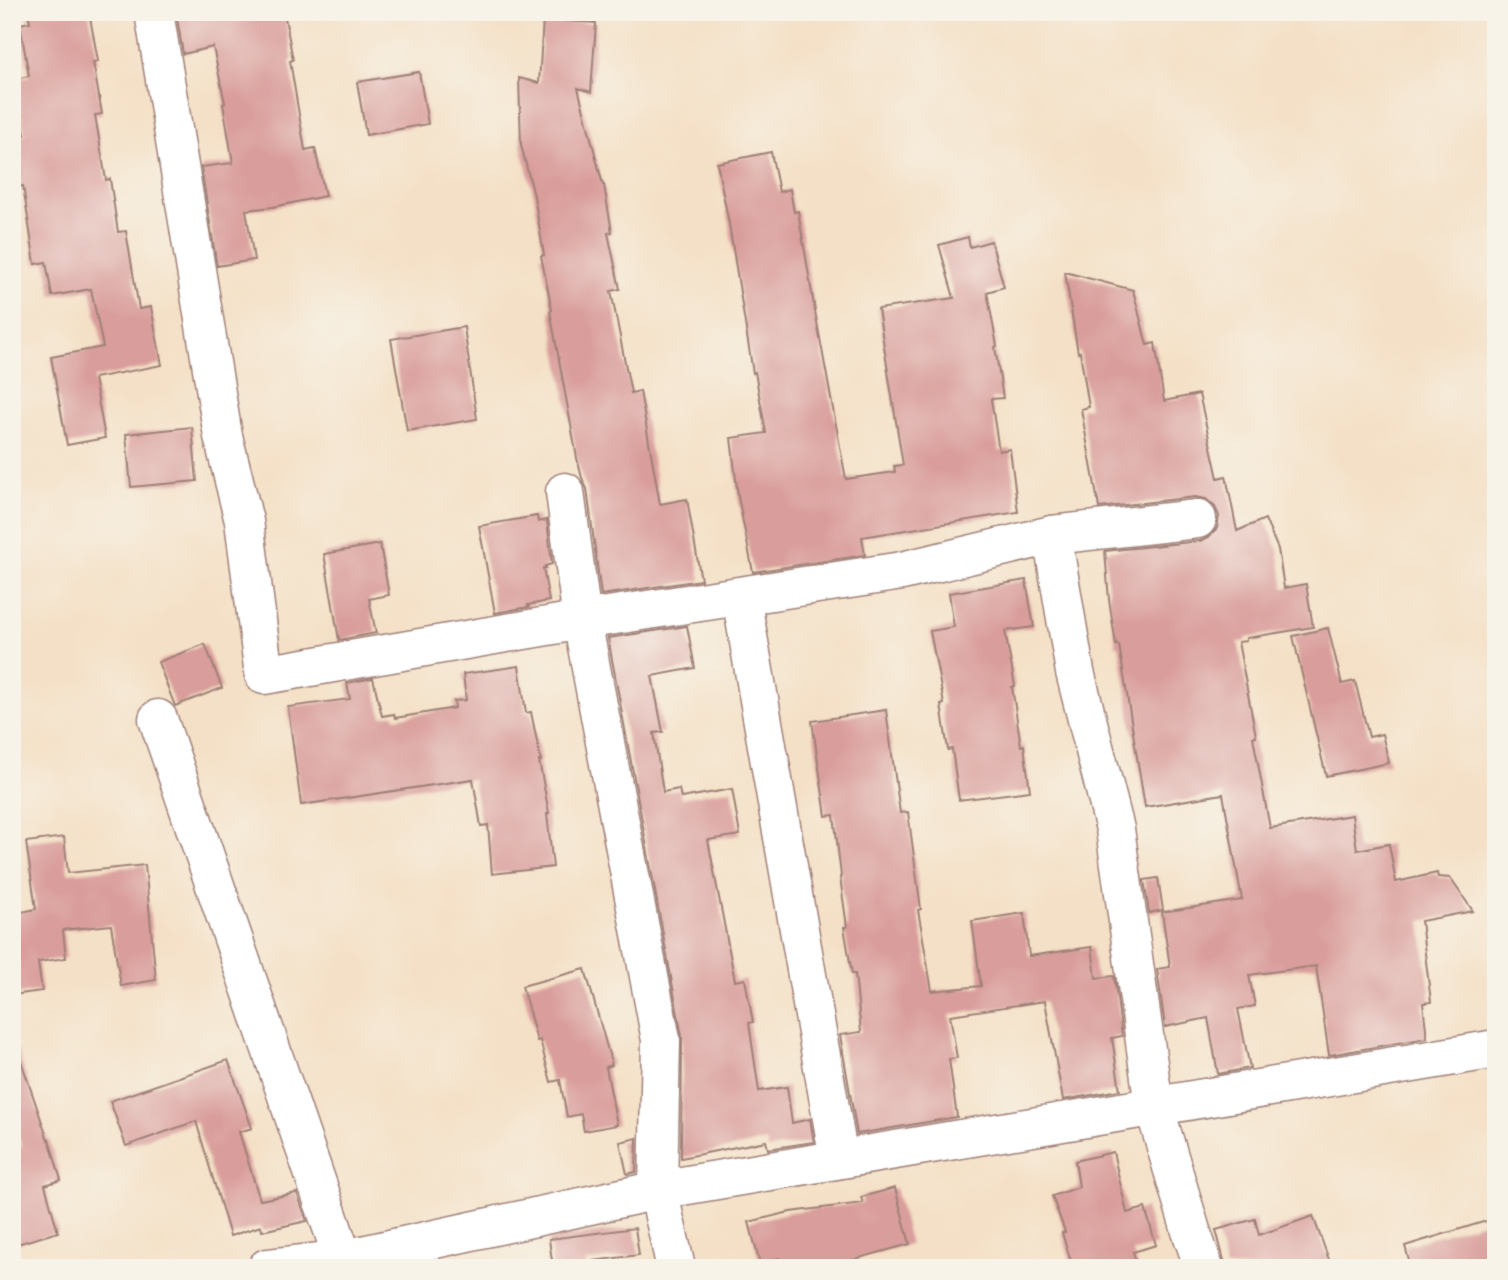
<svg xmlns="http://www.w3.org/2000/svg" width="1508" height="1280" font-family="'Shantell Sans',sans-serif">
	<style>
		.building { fill: #d99d9b }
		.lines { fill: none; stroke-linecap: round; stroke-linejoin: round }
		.minor-casing { stroke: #9f8078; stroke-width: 41 }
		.minor { stroke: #fff; stroke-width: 38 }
	</style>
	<rect width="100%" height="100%" fill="#f7f3e8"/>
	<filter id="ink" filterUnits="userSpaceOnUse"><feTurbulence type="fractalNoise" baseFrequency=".0143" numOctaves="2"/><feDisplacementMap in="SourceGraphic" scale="14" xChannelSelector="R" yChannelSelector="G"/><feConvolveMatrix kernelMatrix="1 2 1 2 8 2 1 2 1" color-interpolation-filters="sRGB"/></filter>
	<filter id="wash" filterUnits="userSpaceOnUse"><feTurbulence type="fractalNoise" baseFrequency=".00686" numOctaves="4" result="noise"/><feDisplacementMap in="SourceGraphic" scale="28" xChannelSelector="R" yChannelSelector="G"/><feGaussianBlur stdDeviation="1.57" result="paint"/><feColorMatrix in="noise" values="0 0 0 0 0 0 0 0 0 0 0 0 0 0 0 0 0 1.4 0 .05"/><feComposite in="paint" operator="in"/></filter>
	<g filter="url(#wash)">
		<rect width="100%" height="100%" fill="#f4e0c6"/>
		<g id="blocks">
			<!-- building -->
			<g class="building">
				<path d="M28 12H89L98 61 93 62 102 114 95 115 106 180 110 179 118 232 126 231 139 309 151 307 162 365 94 378 105 438 67 445 51 357 103 347 91 289 52 296 46 262 35 264 23 186 12 188V137L25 135 15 79 29 76 20 24 30 22Z"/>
				<path d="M176 12H284L293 60 290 61 305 150 315 148 325 196 273 207 246 210 254 260 217 266 201 167 233 163 223 104 225 103 213 47 183 54Z"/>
				<path d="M543 19 596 23 591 92 578 88 603 185H604L612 232 608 233 620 289 611 291 631 393 640 391 660 504 687 499 701 580 601 595 587 489 582 478 577 458 550 311 552 310 541 256 544 255 534 196 521 145 519 78 539 83Z"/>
				<path d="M419 72 428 124 366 135 357 82Z"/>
				<path d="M771 152 779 192 790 189 794 212 798 211 816 317 846 479 895 472 894 466 903 465 878 309 954 298 939 245 968 237 970 247 991 241 1004 287 987 292 997 346 995 347 1003 398 991 399 999 451 1010 449 1018 512 862 537 865 555 753 572 738 497 731 438 766 433 755 372 753 373 729 224 717 163Z"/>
				<path d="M1065 272 1133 290 1147 345 1155 343 1164 401 1199 394 1218 478 1226 476 1237 531 1265 519 1278 549 1284 588 1306 584 1313 627 1246 638V641L1238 642 1256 736 1253 737 1270 828 1352 815 1357 850 1389 844 1396 882 1437 873 1438 877 1450 878 1473 911 1421 921 1431 1002 1423 1003 1427 1038 1329 1055 1316 966 1249 975 1255 1006 1238 1009 1250 1068 1218 1074 1208 1018 1165 1027 1157 969 1170 967 1162 912 1242 900 1223 794 1145 807 1119 645H1116L1109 600 1105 551 1200 541 1209 537 1217 528 1219 516 1215 507 1206 499 1195 497 1099 508 1081 409 1089 407 1080 352 1078 353Z"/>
				<path d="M464 327 477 419 407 431 391 339Z"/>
				<path d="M192 427 197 481 131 487 126 434Z"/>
				<path d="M537 516 538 522 547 520 552 564 545 566 546 568H543L549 601 528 605 529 607 495 613 479 526Z"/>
				<path d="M380 544 389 595 369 599 376 633 339 640 324 554Z"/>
				<path d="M1026 580 1034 627 1005 631 1015 686 1012 687 1021 746 1024 745 1030 791 959 800 952 749 948 750 941 705 944 704 930 631 954 627 949 593Z"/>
				<path d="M687 626 695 668 652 676 663 732 654 733 663 792 679 789 681 798 732 789 740 835 708 840 735 981 745 979 753 1022 749 1023 759 1091 787 1087 792 1123 810 1119 814 1142 768 1149 766 1141 681 1158 682 1036 608 638Z"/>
				<path d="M1328 628 1342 684 1355 681 1369 737 1382 734 1389 763 1326 776 1293 636Z"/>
				<path d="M205 644 222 688 175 706 158 662Z"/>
				<path d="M519 666 526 713 531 712 541 761H539L549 813 547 814 553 867 492 874 488 825 481 826 473 779 301 805 288 707 350 699 347 683 373 678 382 716 394 714 395 718 455 708 454 701 466 700 463 674Z"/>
				<path d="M886 710 900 813 908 812 921 909 918 910 932 991 981 986 972 921 1024 913 1029 956 1092 947 1096 978 1114 976 1122 1036 1112 1038 1120 1090 1063 1100 1045 1001 950 1015 957 1058 949 1059 957 1117 857 1134 840 1035 861 1032 855 974H852L844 927H847L840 877 841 876 834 815 826 816 812 721Z"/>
				<path d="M64 837 68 873 145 865 156 980 121 986 111 925 63 930 66 958 38 962 42 991 12 995V914L36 909 26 842Z"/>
				<path d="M1158 878 1163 910 1149 913 1144 880Z"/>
				<path d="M585 969 612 1065 606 1067 617 1125 584 1131 581 1114 567 1117 560 1080 551 1082 540 1040 537 1041 522 986Z"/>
				<path d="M17 1049 48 1140 49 1139 61 1180 45 1185 58 1232 17 1244 12 1227V1150L22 1147 12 1117V1050Z"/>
				<path d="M228 1060 252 1128 239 1132 260 1200 297 1193 307 1221 262 1231 261 1226 230 1236 196 1121 126 1146 110 1101Z"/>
				<path d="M637 1138 636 1172 627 1174 620 1142Z"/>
				<path d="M1113 1152 1127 1213 1145 1208 1156 1245 1133 1252 1138 1268H1073L1062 1233 1065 1232 1052 1196 1079 1187 1075 1161Z"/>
				<path d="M895 1188 910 1244 841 1263 842 1268H782L779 1258 760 1264 749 1222 790 1212 863 1203 861 1197Z"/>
				<path d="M1313 1216 1332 1268H1226L1216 1230 1255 1219 1259 1235Z"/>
				<path d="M1496 1218V1268H1411L1405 1246Z"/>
				<path d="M635 1228 639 1255 586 1262V1268H553L549 1239Z"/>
			</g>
		</g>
	</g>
	<g filter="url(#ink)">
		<use href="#blocks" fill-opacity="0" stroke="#9f8078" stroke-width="2"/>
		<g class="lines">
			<!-- minor casing -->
			<g class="minor-casing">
				<g id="minor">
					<path d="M154 12 223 436 244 521 264 675 582 620 902 571 1052 535 1197 519"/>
					<path d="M565 492 582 620 661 1040 658 1190 676 1268"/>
					<path d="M1052 535 1075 672 1115 829 1154 1106 1191 1231 1204 1268"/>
					<path d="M741 596 839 1159"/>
					<path d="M158 719 346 1268"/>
					<path d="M267 1268 344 1259 658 1190 1496 1049"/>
				</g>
			</g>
			<!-- minor -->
			<use href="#minor" class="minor"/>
		</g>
	</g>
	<!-- margin -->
	<rect width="1508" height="1280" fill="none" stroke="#f7f3e8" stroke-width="42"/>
</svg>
